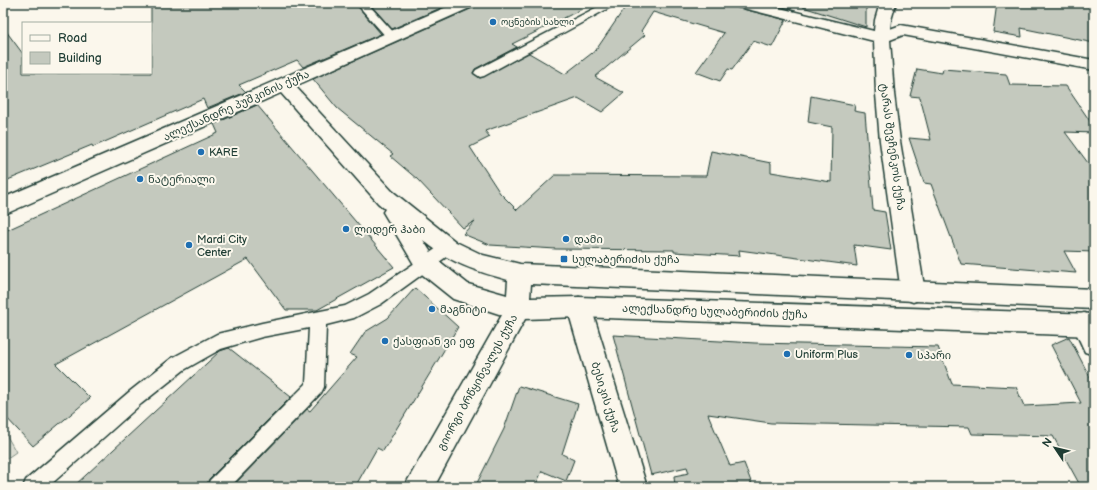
<svg xmlns="http://www.w3.org/2000/svg" width="1097" height="490" font-family="'Balsamiq Sans','Noto Sans Georgian',sans-serif">
	<style>
		.built { fill: #eae9de }
		.green { fill: #dbdcd1; stroke: #7d8c82 }
		.building { fill: #c4c9be; stroke: #1f3d34 }
		.lines { fill: none; stroke-linecap: round; stroke-linejoin: round }
		.service-casing { stroke: #1f3d34; stroke-width: 3 }
		.minor-casing { stroke: #1f3d34; stroke-width: 3 }
		.tertiary-casing { stroke: #1f3d34; stroke-width: 3 }
		.service { fill: #fbf7ec; fill-rule: evenodd }
		.minor { fill: #fbf7ec; fill-rule: evenodd }
		.tertiary { fill: #fbf7ec; fill-rule: evenodd }
		.poi-dot { fill: #1f6fb2; stroke: #fbf7ec; stroke-width: 1.5 }
		.labels { text-anchor: middle; stroke-width: 4; stroke-linejoin: round; paint-order: stroke }
		.far-poi-label { font-size: 9px; fill: #1f3d34; stroke: #fbf7ec; text-anchor: start }
		.street-label { font-size: 11px; fill: #1f3d34; stroke: #fbf7ec }
		.poi-label { font-size: 11px; fill: #1f3d34; stroke: #fbf7ec; text-anchor: start }
	</style>
	<rect width="100%" height="100%" fill="#fbf7ec"/>
	<filter id="ink" filterUnits="userSpaceOnUse"><feTurbulence type="fractalNoise" baseFrequency=".025" numOctaves="2"/><feDisplacementMap in="SourceGraphic" scale="8" xChannelSelector="R" yChannelSelector="G"/><feConvolveMatrix kernelMatrix="1 2 1 2 8 2 1 2 1" color-interpolation-filters="sRGB"/></filter>
	<g filter="url(#ink)">
		<!-- built -->
		<path class="built" d="M777 3H879L869 29Z"/>
		<!-- green -->
		<path class="green" d="M3 429 16 452 3 461Z"/>
		<!-- building -->
		<g class="building">
			<path d="M151 3H355L381 34 303 67 297 60 239 85 246 92 207 108 203 99 93 147 92 145 3 182V27L23 54V73H151Z"/>
			<path d="M369 3H452L392 29Z"/>
			<path d="M478 3H594L512 44 517 47 475 69 473 73 480 78 529 53 565 74 596 50 628 3H730L735 7 786 20 772 47 753 41 732 70 728 69 720 81 696 72 724 33 653 12 641 31 645 35 595 77 624 93 602 112 578 98 485 131 490 137 470 147 500 193 517 210 555 175 706 176 711 151 771 163V172L831 182 832 127 808 122 811 96 855 105 854 111 865 113 873 210 885 212 891 250 854 245 857 266 739 250 740 256 674 252V250L556 249 490 245 463 234 475 221 463 228 417 179 390 156 393 154 337 108 313 79 475 7Z"/>
			<path d="M765 3H794L791 9Z"/>
			<path d="M804 3H866V27L803 7Z"/>
			<path d="M997 3H1094V43L1021 28 1022 37 993 32Z"/>
			<path d="M917 69 942 73 943 69 1006 74 1010 85 1066 86 1094 127V133L1065 132 1094 171V252L1064 251 1076 273 961 264 931 184 924 183 909 138 931 140 920 97 910 96Z"/>
			<path d="M257 105 394 267 317 310H286L248 259 56 364 90 398 33 446 3 414V232L218 133 214 124Z"/>
			<path d="M415 288 458 327 383 451 377 448 355 487H232L307 409 310 411 357 357 350 354 365 332 388 318Z"/>
			<path d="M613 335 755 343 938 347 952 384 1016 387 1024 406 1081 403 1051 345 1069 337 1094 385V487H1081L1053 436 972 434 969 427 771 423 708 414 730 466 744 463 753 487H675L674 476 689 473 687 467 651 475Z"/>
			<path d="M229 348 291 397 209 479 206 487H73L220 351Z"/>
			<path d="M519 386 578 404 562 454 574 460 566 481 542 471 535 487H475L504 429Z"/>
		</g>
		<g class="lines">
			<!-- service casing -->
			<g class="service-casing">
				<g id="service">
					<path d="M356 3H367L396 35 398 37 396 39H388Z"/>
					<path d="M605 3H618L484 76 480 77 474 73 476 70Z"/>
					<path d="M448 242 453 244 456 248 453 252 381 304 354 318 326 325 324 387 321 393 230 487H207L210 480 306 384 309 328 262 337 221 349 184 370 141 404 48 487H23L26 480 129 392 172 358 217 334 262 323 345 306 369 294 443 244Z"/>
				</g>
			</g>
			<!-- minor casing -->
			<g class="minor-casing">
				<g id="minor">
					<path d="M732 3H759L874 31 875 20 880 3H896L891 20 890 29 901 25 1094 60V70L903 35 890 40 894 94 900 141 925 292 921 299 913 302 905 299 901 292 880 141 876 94 874 41 735 6Z"/>
					<path d="M579 297 587 300 591 307 647 487H619L567 307 571 300Z"/>
					<path d="M1084 313 1093 316 1094 319V355L1085 352 1072 324 1075 316Z"/>
				</g>
			</g>
			<!-- tertiary casing -->
			<g class="tertiary-casing">
				<path id="tertiary" d="M456 3H477L474 6 295 86 392 191 456 242 483 255 520 264 1094 289V309L531 284 530 298 579 297 1094 314V336L579 317 525 319 434 487H404L502 315 453 299 418 271 383 212 385 209 378 203 281 93 3 215V198ZM423 240C450 263 475 271 508 280L507 295 468 284 434 257Z"/>
			</g>
			<!-- service -->
			<use href="#service" class="service"/>
			<!-- minor -->
			<use href="#minor" class="minor"/>
			<!-- tertiary -->
			<use href="#tertiary" class="tertiary"/>
		</g>
	</g>
	<!-- markers -->
	<g class="poi-dot">
		<circle cx="493" cy="22" r="4"/>
		<circle cx="201" cy="152" r="4"/>
		<circle cx="140" cy="179" r="4"/>
		<circle cx="346" cy="229" r="4"/>
		<circle cx="566" cy="239" r="4"/>
		<circle cx="189" cy="245" r="4"/>
		<rect x="560" y="255" width="8" height="8" rx="2"/>
		<circle cx="432" cy="309" r="4"/>
		<circle cx="385" cy="341" r="4"/>
		<circle cx="787" cy="354" r="4"/>
		<circle cx="909" cy="355" r="4"/>
	</g>
	<g class="labels">
		<!-- far-poi labels -->
		<g class="far-poi-label">
			<text x="501" y="25">ოცნების სახლი</text>
		</g>
		<!-- street labels -->
		<g class="street-label">
			<text transform="translate(236 105) rotate(-24)" y="4">ალექსანდრე პუშკინის ქუჩა</text>
			<text transform="translate(893 147) rotate(82)" y="4">ტარას შევჩენკოს ქუჩა</text>
			<text transform="translate(715 311) rotate(2)" y="4">ალექსანდრე სულაბერიძის ქუჩა</text>
			<text transform="translate(477 382) rotate(-61)" y="4">გიორგი ბრწყინვალეს ქუჩა</text>
			<text transform="translate(606 397) rotate(73)" y="4">ბესიკის ქუჩა</text>
		</g>
		<!-- poi labels -->
		<g class="poi-label">
			<text x="209" y="156">KARE</text>
			<text x="148" y="183">ნატერიალი</text>
			<text x="354" y="233">ლიდერ ჰაბი</text>
			<text x="197" y="243">Mardi City<tspan x="197" dy="13">Center</tspan></text>
			<text x="574" y="243">დამი</text>
			<text x="572" y="263">სულაბერიძის ქუჩა</text>
			<text x="440" y="313">მაგნიტი</text>
			<text x="393" y="345">ქასფიან ვი ეფ</text>
			<text x="795" y="358">Uniform Plus</text>
			<text x="917" y="359">სპარი</text>
		</g>
	</g>
	<!-- margin -->
	<rect width="1097" height="490" fill="none" stroke="#fbf7ec" stroke-width="16"/>
	<rect x="8" y="8" width="1081" height="474" fill="none" stroke="#1f3d34" stroke-width="1.5" filter="url(#ink)"/>
	<!-- legend -->
	<rect x="22" y="22" width="130" height="52" fill="#fbf7ec" stroke="#a3ada2"/>
	<rect x="30" y="35" width="20" height="6" fill="#fbf7ec" stroke="#a3ada2"/>
	<text x="58" y="42" font-size="12" fill="#1f3d34">Road</text>
	<rect x="30" y="52" width="20" height="12" fill="#c4c9be" stroke="#a3ada2"/>
	<text x="58" y="62" font-size="12" fill="#1f3d34">Building</text>
	<!-- north arrow -->
	<g transform="translate(1055 448) rotate(305)" stroke="#fbf7ec" stroke-width="3" paint-order="stroke">
	<path d="M0-3L7 15L0 10L-7 15Z" fill="#1f3d34"/>
	<text y="-6" font-size="11" font-weight="bold" text-anchor="middle" fill="#1f3d34">N</text>
	</g>
</svg>
